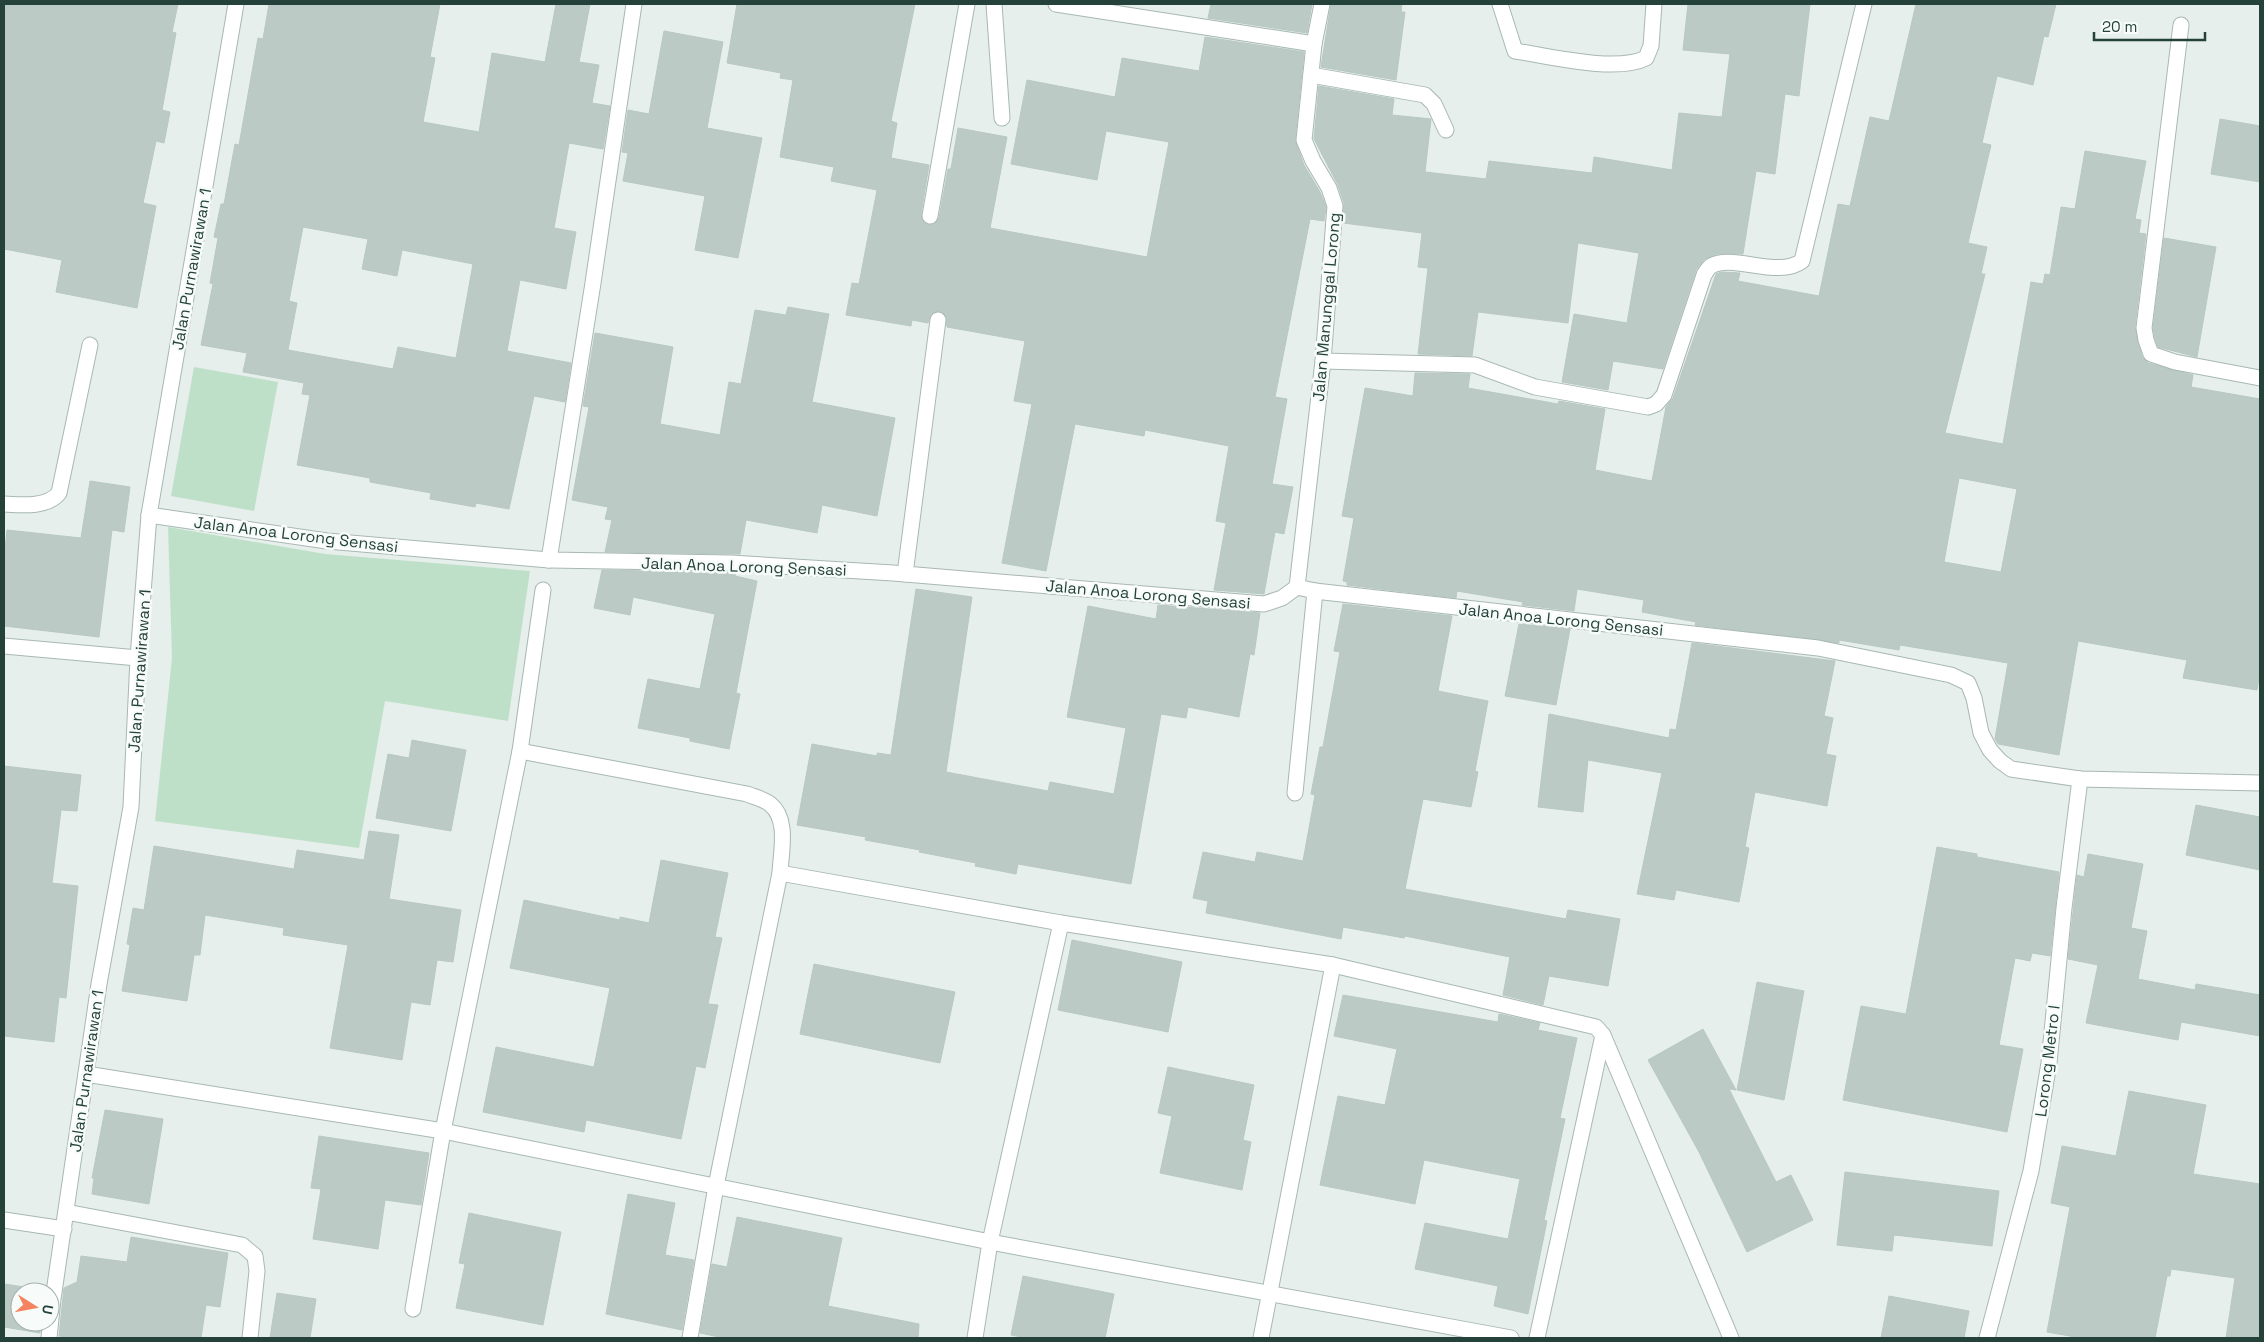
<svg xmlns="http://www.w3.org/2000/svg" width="2264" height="1342" font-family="'Space Grotesk',sans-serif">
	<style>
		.green { fill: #bfe0c8 }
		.building { fill: #bbcac4; stroke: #b8c9c2; fill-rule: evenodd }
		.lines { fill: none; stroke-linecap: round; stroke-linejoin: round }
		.minor-casing { stroke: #a8b8b2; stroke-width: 17 }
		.minor { stroke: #fff; stroke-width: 15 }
		.labels { text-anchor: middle; stroke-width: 5; stroke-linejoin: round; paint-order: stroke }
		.street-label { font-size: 16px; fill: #24423a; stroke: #f7fbf9 }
	</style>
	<rect width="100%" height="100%" fill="#e6efeb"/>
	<!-- green -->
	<g class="green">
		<path d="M194 367 278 382 254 511 171 496Z"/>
		<path d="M168 527 325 554 530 571 508 721 385 701 359 848 155 821 172 658Z"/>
	</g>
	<!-- building -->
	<g class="building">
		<path d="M4 4H178L172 32 176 33 162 110 170 112 164 143 156 141 143 203 156 206 137 308 56 292 62 260 4 249Z"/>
		<path d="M269 4H440L430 57 435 58 423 122 479 132 492 53 545 62 556 4H590L579 62 599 65 592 103 610 106 603 149 569 143 554 228 576 232 566 289 520 280 507 351 571 363 565 402 534 396 509 509 476 503 475 507 430 499 431 493 370 482V478L297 465 310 395 302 394 304 383 243 372 247 353 201 345 213 284 210 283 218 238 214 237 221 204H224L235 144 239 145 258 38 263 39ZM303 227 368 239 362 269 397 276 402 250 473 264 456 358 398 347 393 369 288 350 297 303 289 301Z"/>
		<path d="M737 4H915L891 121 897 123 891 158 929 165 921 214 924 223 933 225 939 218 948 169H951L958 128 1007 137 990 228 1147 257 1169 142 1106 131 1097 180 1011 164 1027 80 1115 97 1122 58 1199 71 1205 37 1304 52 1295 140 1304 165 1320 192 1326 207 1324 221 1310 219 1275 397 1287 399 1272 484 1293 487 1284 534 1275 532 1264 594 1214 590 1226 523 1216 521 1229 446 1145 430 1144 436 1075 424 1046 571 1002 563 1032 404 1014 401 1025 341 947 327 946 316 940 311 931 314 928 323 912 320 911 326 846 315 852 283 859 284 877 190 831 181 834 167 780 157 793 80 780 78 781 73 727 63Z"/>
		<path d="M1211 4H1312L1307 33 1208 18Z"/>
		<path d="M1331 4H1402L1401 12H1405L1396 80 1321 67Z"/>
		<path d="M1688 4H1810L1799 96 1785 94 1775 174 1756 171 1743 254H1717L1705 259 1696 270 1663 369 1613 361 1608 390 1562 382 1574 314 1627 323 1639 253 1578 243 1568 323 1478 312 1472 356 1418 354 1428 268 1418 267 1422 233 1343 223 1344 203 1338 185 1314 139 1319 86 1394 99 1392 115 1431 119 1425 172 1486 179 1489 161 1592 173 1594 157 1672 170 1679 113 1722 117 1730 54 1683 50Z"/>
		<path d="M1916 4H2056L2048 37 2044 36 2033 85 1997 76 1982 143 1991 145 1968 243 1987 247 1981 274H1985L1945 433 2003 444 2031 282 2043 284 2045 274 2050 275 2061 207 2075 209 2085 151 2146 161 2135 219 2141 220 2139 233 2146 234 2135 327 2142 357 2148 363 2193 375 2191 387 2260 399V672L2257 690 2183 678 2187 660 2078 641 2059 755 1998 744 1995 739 2008 663 1900 645 1899 650 1839 640V643L1695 625 1696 622 1642 612 1644 600 1577 589 1574 611 1522 605 1523 602 1457 591 1456 598 1347 585V582L1343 581 1354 518 1342 516 1365 388 1413 396 1415 373 1470 374 1468 388 1558 404 1559 401 1605 409 1595 470 1652 481 1666 407 1673 398 1716 274 1722 272 1740 273 1738 281 1819 296 1838 204 1850 206 1870 117 1889 121ZM1959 478 2017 489 2001 572 1944 562Z"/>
		<path d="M664 31 723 42 707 128 762 138 738 258 695 250 705 196 623 181 628 153 622 152 628 110 649 114Z"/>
		<path d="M2220 119 2260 126V182L2211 174Z"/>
		<path d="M2164 238 2216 247 2197 357 2158 347 2155 338 2153 328Z"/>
		<path d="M788 307 829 314 812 402 895 418 877 516 822 505 817 533 746 520 740 554 605 552 612 520 605 519 608 507 572 500 589 407 583 406 595 333 673 347 660 424 720 435 729 382 741 384 755 310 786 315Z"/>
		<path d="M90 481 130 487 124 532 112 530 99 637 4 626V560L7 530 81 538Z"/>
		<path d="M602 570 736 573 735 576 757 581 736 693 740 694 729 749 690 741V738L638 728 648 679 700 689 715 614 633 597 630 615 594 608Z"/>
		<path d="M916 589 972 597 946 772 1048 791 1050 782 1114 794 1126 728 1067 717 1088 606 1156 619 1158 605 1260 613 1254 655 1250 654 1239 717 1188 707 1186 718 1161 714 1131 884 1018 864 1016 874 975 866 976 863 919 852 920 850 865 840 866 837 797 825 812 744 877 756V753L891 755Z"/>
		<path d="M1343 604 1452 616 1438 691 1488 701 1475 771 1478 772 1471 807 1423 799 1405 889 1566 919 1568 910 1620 919 1608 986 1549 976 1543 1005 1503 995 1510 957 1405 936 1404 938 1343 927 1341 939 1206 913 1208 901 1193 898 1203 852 1255 862 1257 852 1303 861 1315 795 1311 794 1320 747H1323L1340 652 1334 651Z"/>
		<path d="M1519 624 1570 629 1556 705 1505 696Z"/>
		<path d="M1692 643 1835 661 1824 716 1833 718 1826 754 1836 756 1827 806 1755 792 1745 847 1749 848 1739 902 1676 890 1674 900 1637 894 1662 773 1588 760 1583 812 1538 807 1549 714 1669 738 1670 729 1676 730Z"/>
		<path d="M412 740 466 750 451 831 376 818 388 754 409 758Z"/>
		<path d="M4 766 81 775 77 811 61 810 52 883 78 886 66 998 59 997 54 1042 4 1036Z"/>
		<path d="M2196 805 2260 817V870L2186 855Z"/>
		<path d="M369 831 399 835 389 899 461 910 453 962 437 960 430 1005 411 1002 402 1060 330 1048 348 945 283 935 284 928 205 915 200 955H194L187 1001 122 991 130 945 127 944 133 908 144 910 154 846 294 869 297 850 364 860Z"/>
		<path d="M1937 847 1977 854V857L2059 872 2050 956 2032 953 2030 961 2015 958 1999 1045 2023 1049 2007 1132 1843 1100 1861 1006 1906 1014Z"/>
		<path d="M2088 854 2143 864 2131 928 2147 931 2138 979 2195 990 2196 984 2260 995V1036L2181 1022 2178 1040 2086 1023 2098 965 2068 959 2077 875 2084 877Z"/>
		<path d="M661 860 728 873 715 937 722 938 708 1004 718 1005 705 1068 696 1066 681 1139 586 1120 584 1132 483 1112 496 1047 594 1067 610 988 510 968 524 900 620 920V917L649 923Z"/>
		<path d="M1072 940 1182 962 1168 1032 1058 1010Z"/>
		<path d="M814 964 955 992 940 1063 800 1034Z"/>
		<path d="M1757 982 1804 991 1784 1100 1737 1090Z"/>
		<path d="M1343 995 1498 1022 1499 1014 1540 1023 1538 1030 1577 1038 1560 1118 1565 1119 1544 1220 1547 1221 1528 1314 1494 1306 1498 1286 1415 1269 1425 1223 1508 1239 1520 1179 1424 1160 1415 1204 1320 1185 1338 1096 1385 1105 1397 1049 1334 1036Z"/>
		<path d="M1703 1029 1736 1090 1729 1089 1776 1182 1791 1175 1813 1220 1747 1252 1699 1152 1648 1060Z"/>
		<path d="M1168 1067 1254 1085 1243 1140 1251 1142 1242 1190 1160 1173 1172 1116 1158 1113Z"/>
		<path d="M2129 1091 2206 1105 2193 1174 2260 1184V1338H2226L2235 1278 2171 1269 2170 1276H2167L2155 1338H2081L2047 1332 2070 1207 2051 1203 2062 1146 2116 1156Z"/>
		<path d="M105 1110 163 1119 149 1204 92 1194 94 1178H92Z"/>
		<path d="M319 1136 429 1153 421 1205 385 1200 378 1249 313 1239 321 1189 311 1188Z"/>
		<path d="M1845 1172 1999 1191 1992 1246 1894 1235 1892 1251 1837 1245Z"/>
		<path d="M628 1194 675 1203 665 1255 694 1260 682 1330 606 1314Z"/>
		<path d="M469 1213 561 1232 543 1325 456 1308 465 1264 459 1263Z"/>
		<path d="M737 1217 842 1238 828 1306 919 1324 918 1338H724L700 1333 712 1264 727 1267Z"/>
		<path d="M131 1237 228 1253 220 1307 206 1305 201 1338H75L59 1336 64 1288 77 1282 81 1256 127 1262Z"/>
		<path d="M1023 1276 1114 1294 1105 1338H1027L1011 1335Z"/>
		<path d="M4 1284 45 1290V1292H20V1322H41L40 1333 4 1327Z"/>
		<path d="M277 1293 316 1299 310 1338H270Z"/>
		<path d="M1889 1296 1969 1311 1964 1338H1881Z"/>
	</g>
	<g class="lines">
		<!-- minor casing -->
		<g class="minor-casing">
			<g id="minor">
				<path d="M994 4 1002 118"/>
				<path d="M1056 4 1314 44"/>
				<path d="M1500 4 1515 51C1549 56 1616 73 1646 58L1651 46 1654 4"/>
				<path d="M2181 25 2144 328 2146 340 2151 354 2175 362 2260 378"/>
				<path d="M1311 75 1425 95 1434 104 1446 130"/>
				<path d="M930 216 967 4"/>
				<path d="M1323 361 1475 365 1535 387 1648 407 1656 404 1664 395 1704 275C1706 272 1708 268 1711 266 1732 253 1778 279 1802 261L1864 4"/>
				<path d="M4 504C21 505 47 508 59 493L90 345"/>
				<path d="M149 515 327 541 549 560 731 563 893 573 1264 604 1282 598 1297 587 1315 591 1818 648 1951 675 1968 683 1974 698 1981 733 1990 750 2000 761 2011 769 2080 779 2260 783"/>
				<path d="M549 560 593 283 634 4"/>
				<path d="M905 574 938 320"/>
				<path d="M1297 587 1323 361 1335 206 1329 188 1313 161 1304 140 1314 44 1322 4"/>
				<path d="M4 646 138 658"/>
				<path d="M520 751 747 794C754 797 764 799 770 804 789 819 781 851 780 873L716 1186 690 1338"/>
				<path d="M1295 793 1315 591"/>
				<path d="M780 873 1061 923 1333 965 1596 1027 1603 1035 1537 1338"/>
				<path d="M1603 1035 1731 1338"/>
				<path d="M86 1074 443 1131 990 1242 1511 1338"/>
				<path d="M66 1212 242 1245 255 1256 257 1271 250 1338"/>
				<path d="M4 1220 64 1229"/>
				<path d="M413 1309 443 1131 520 751 543 590"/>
				<path d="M49 1338 53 1299 99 984 131 807 138 658 149 515 236 4"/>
				<path d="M975 1338 990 1242 1061 923"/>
				<path d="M1261 1338 1333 965"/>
				<path d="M1987 1338 2031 1171 2049 1063 2064 908 2080 779"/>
			</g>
		</g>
		<!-- minor -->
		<use href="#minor" class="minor"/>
	</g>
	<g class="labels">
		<!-- street labels -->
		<g class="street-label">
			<text transform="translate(191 269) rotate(-80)" y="6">Jalan Purnawirawan 1</text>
			<text transform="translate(1326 307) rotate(-85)" y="6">Jalan Manunggal Lorong</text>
			<text transform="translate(296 534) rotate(7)" y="6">Jalan Anoa Lorong Sensasi</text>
			<text transform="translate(744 566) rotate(2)" y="6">Jalan Anoa Lorong Sensasi</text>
			<text transform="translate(1148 594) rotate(5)" y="6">Jalan Anoa Lorong Sensasi</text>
			<text transform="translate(1561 619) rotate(6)" y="6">Jalan Anoa Lorong Sensasi</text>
			<text transform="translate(139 671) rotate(-86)" y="6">Jalan Purnawirawan 1</text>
			<text transform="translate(2047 1061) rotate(-83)" y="6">Lorong Metro I</text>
			<text transform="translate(86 1071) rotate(-82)" y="6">Jalan Purnawirawan 1</text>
		</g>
	</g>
	<!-- border -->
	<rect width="2264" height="1342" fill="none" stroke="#24423a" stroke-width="10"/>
	<!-- north arrow -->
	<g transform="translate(35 1307) rotate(101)"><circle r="24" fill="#f7fbf9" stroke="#a3b1ad"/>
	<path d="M0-4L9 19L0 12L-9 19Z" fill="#f4845f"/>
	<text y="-8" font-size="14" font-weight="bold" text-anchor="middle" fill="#24423a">U</text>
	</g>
	<!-- scale -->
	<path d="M2094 32v8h111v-8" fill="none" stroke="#24423a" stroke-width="2.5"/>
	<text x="2102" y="32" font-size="15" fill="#24423a" stroke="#f7fbf9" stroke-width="4" paint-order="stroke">20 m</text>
</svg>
